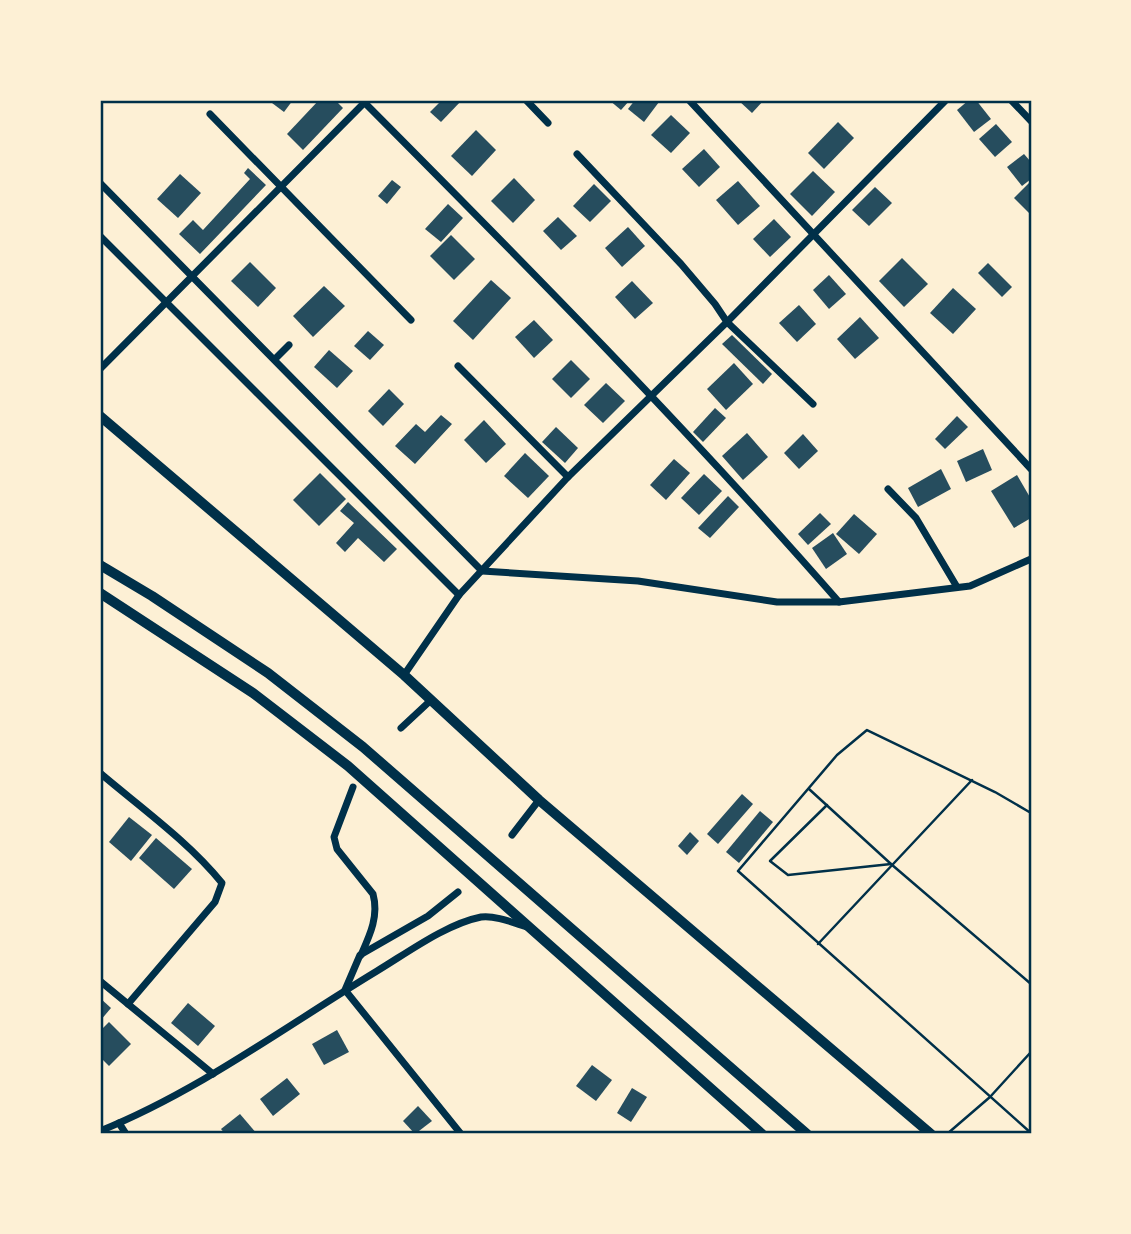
<svg xmlns="http://www.w3.org/2000/svg" width="1131" height="1234" font-family="'Alegreya Sans',sans-serif">
	<style>
		.building { fill: #264d5e }
		.lines { fill: none; stroke-linecap: round; stroke-linejoin: round }
		.path { stroke: #003049; stroke-width: 2.5 }
		.minor { stroke: #003049; stroke-width: 7 }
		.secondary { stroke: #003049; stroke-width: 10 }
		.trunk { stroke: #003049; stroke-width: 10 }
		.neatline { fill: none; stroke: #003049; stroke-width: 2.5 }
	</style>
	<rect width="100%" height="100%" fill="#fdf0d5"/>
	<!-- building -->
	<g class="building">
		<path d="M274 100H293L284 112 272 103Z"/>
		<path d="M319 100H335L343 108 303 150 287 134Z"/>
		<path d="M442 100H462L441 122 430 112Z"/>
		<path d="M609 100H630L621 110Z"/>
		<path d="M635 100H657L659 102 644 122 628 109Z"/>
		<path d="M738 100H764L752 113Z"/>
		<path d="M969 100H976L991 119 974 132 957 110Z"/>
		<path d="M671 115 690 133 671 153 651 135Z"/>
		<path d="M838 122 854 138 824 169 808 153Z"/>
		<path d="M996 124 1012 142 995 157 979 139Z"/>
		<path d="M476 130 496 150 472 176 451 156Z"/>
		<path d="M704 149 720 167 699 187 682 169Z"/>
		<path d="M1024 154 1031 162V179L1022 186 1007 167Z"/>
		<path d="M248 168 266 185 200 254 179 234 193 220 203 230 250 179 244 173Z"/>
		<path d="M813 171 835 192 812 216 790 194Z"/>
		<path d="M180 174 201 193 178 218 157 199Z"/>
		<path d="M514 178 535 200 513 223 491 201Z"/>
		<path d="M392 180 401 187 387 204 378 196Z"/>
		<path d="M738 181 760 206 738 225 716 200Z"/>
		<path d="M1031 181V215L1014 198Z"/>
		<path d="M594 184 611 201 590 222 573 206Z"/>
		<path d="M875 187 892 203 869 226 852 210Z"/>
		<path d="M448 204 463 218 441 242 425 229Z"/>
		<path d="M558 217 577 236 561 250 543 231Z"/>
		<path d="M774 219 791 237 770 257 753 239Z"/>
		<path d="M628 227 645 246 622 267 605 248Z"/>
		<path d="M451 235 475 259 454 280 430 256Z"/>
		<path d="M902 258 928 284 904 307 879 281Z"/>
		<path d="M250 262 276 288 258 307 231 281Z"/>
		<path d="M988 263 1012 287 1002 297 978 273Z"/>
		<path d="M829 275 846 294 829 309 813 290Z"/>
		<path d="M491 280 511 298 473 340 453 321Z"/>
		<path d="M632 281 653 303 635 319 615 297Z"/>
		<path d="M324 286 345 306 313 337 293 316Z"/>
		<path d="M953 288 976 309 953 334 930 313Z"/>
		<path d="M799 305 816 324 797 342 779 323Z"/>
		<path d="M860 317 879 338 855 359 837 339Z"/>
		<path d="M534 320 553 340 534 358 515 337Z"/>
		<path d="M368 331 384 345 370 360 354 346Z"/>
		<path d="M732 335 772 374 763 384 722 344Z"/>
		<path d="M329 350 353 371 337 388 314 367Z"/>
		<path d="M571 360 590 379 571 398 552 379Z"/>
		<path d="M734 363 753 384 726 410 707 389Z"/>
		<path d="M606 383 625 401 603 423 584 405Z"/>
		<path d="M389 389 404 404 383 426 368 411Z"/>
		<path d="M715 408 726 418 703 442 693 432Z"/>
		<path d="M441 415 452 424 415 464 395 446 416 424 425 432Z"/>
		<path d="M957 416 968 427 945 449 935 439Z"/>
		<path d="M484 420 506 444 486 463 464 440Z"/>
		<path d="M556 427 578 448 565 463 542 442Z"/>
		<path d="M747 433 768 457 743 480 722 456Z"/>
		<path d="M803 434 818 451 799 469 784 453Z"/>
		<path d="M983 449 992 470 966 482 957 461Z"/>
		<path d="M525 453 549 476 528 498 504 476Z"/>
		<path d="M674 459 690 473 666 500 650 485Z"/>
		<path d="M941 469 951 489 918 507 908 488Z"/>
		<path d="M320 473 346 499 319 526 293 500Z"/>
		<path d="M704 474 722 491 699 515 681 498Z"/>
		<path d="M1017 475 1031 499V518L1014 528 991 491Z"/>
		<path d="M728 496 739 507 710 538 698 528Z"/>
		<path d="M348 502 397 549 384 562 358 538 345 552 336 543 354 523 340 511Z"/>
		<path d="M820 513 831 524 808 545 798 534Z"/>
		<path d="M854 514 877 534 859 554 836 534Z"/>
		<path d="M833 533 847 554 826 569 812 548Z"/>
		<path d="M742 794 753 804 718 844 707 834Z"/>
		<path d="M760 811 773 822 739 863 726 852Z"/>
		<path d="M129 817 152 835 131 861 109 842Z"/>
		<path d="M690 832 699 841 687 855 678 846Z"/>
		<path d="M156 838 192 869 174 889 139 858Z"/>
		<path d="M100 998 111 1008 100 1021Z"/>
		<path d="M188 1003 215 1026 198 1046 171 1023Z"/>
		<path d="M109 1022 131 1044 109 1066 100 1057V1031Z"/>
		<path d="M337 1030 349 1052 324 1065 312 1044Z"/>
		<path d="M592 1065 612 1080 596 1101 576 1086Z"/>
		<path d="M287 1078 300 1094 273 1116 260 1099Z"/>
		<path d="M632 1088 647 1097 631 1122 617 1113Z"/>
		<path d="M418 1106 432 1121 415 1134 403 1121Z"/>
		<path d="M240 1114 257 1134H225L221 1129Z"/>
	</g>
	<g class="lines">
		<!-- path -->
		<g class="path">
			<path d="M809 789 891 864 1031 984"/>
			<path d="M827 805 770 861 788 875 891 864"/>
			<path d="M1031 813 995 792 867 730 837 755 738 871 1031 1133"/>
			<path d="M818 944 972 780"/>
			<path d="M947 1134 990 1097 1031 1052"/>
		</g>
		<!-- minor -->
		<g class="minor">
			<path d="M362 100C525 264 687 428 839 602L970 586 1031 559"/>
			<path d="M526 100 548 123"/>
			<path d="M689 100 1031 469"/>
			<path d="M1011 100 1031 121"/>
			<path d="M210 114 411 320"/>
			<path d="M577 154 681 264 715 304 727 322 813 404"/>
			<path d="M100 183 482 571 638 581 777 602H839"/>
			<path d="M100 236 459 595"/>
			<path d="M275 359 289 345"/>
			<path d="M458 366 568 477"/>
			<path d="M100 369 367 100"/>
			<path d="M888 489 916 518 957 587"/>
			<path d="M404 675 459 595 568 477 727 322 946 100"/>
			<path d="M401 728 430 701"/>
			<path d="M100 773C140 807 189 842 222 883L215 902 128 1004"/>
			<path d="M353 787 334 837 337 849 373 894C379 916 370 935 361 955"/>
			<path d="M512 835 539 800"/>
			<path d="M458 892 428 916 360 955 345 990 461 1134"/>
			<path d="M100 981 213 1074"/>
			<path d="M119 1123 126 1134"/>
			<path d="M100 1131C199 1091 286 1026 377 971 407 953 446 924 481 917 495 915 514 923 527 927"/>
		</g>
		<!-- secondary -->
		<path class="secondary" d="M100 416 404 675 539 800 931 1134"/>
		<!-- trunk -->
		<g class="trunk">
			<path d="M100 565 152 596 268 673 363 747 807 1134"/>
			<path d="M100 593 253 693 348 766 762 1134"/>
			<path d="M927 1134 928 1132"/>
		</g>
	</g>
	<!-- border -->
	<rect width="1131" height="1234" fill="none" stroke="#fdf0d5" stroke-width="203"/>
	<rect x="102" y="102" width="928" height="1030" class="neatline"/>
</svg>
